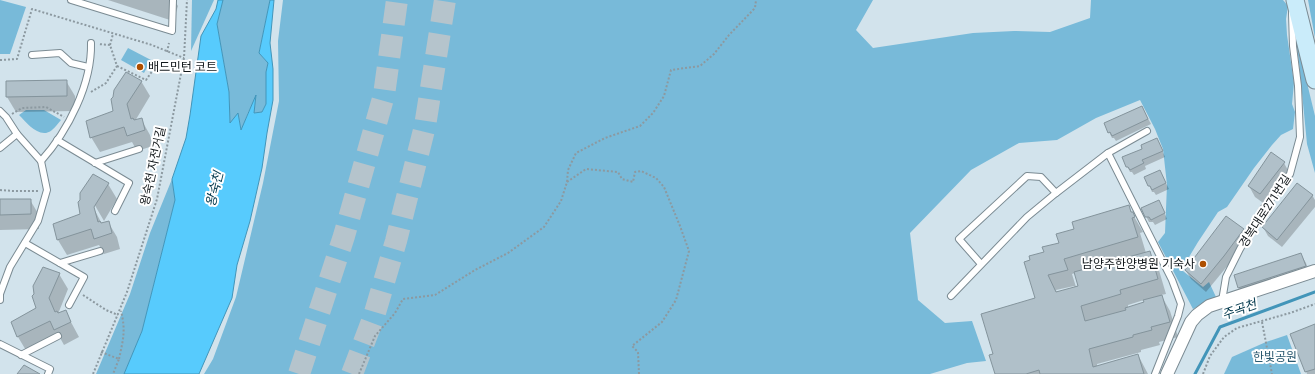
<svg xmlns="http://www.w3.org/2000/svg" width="1315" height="374" font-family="'Roboto Condensed','Noto Sans KR',sans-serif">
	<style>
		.green { fill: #78bad9 }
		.water { fill: #57cbfd; stroke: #4295b9 }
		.shadow { fill: #0003; fill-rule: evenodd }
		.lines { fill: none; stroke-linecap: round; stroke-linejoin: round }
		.stream { stroke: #4295b9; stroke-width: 3 }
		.building { fill: #b0c0c9; stroke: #84949c }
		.highway-tunnel { stroke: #b5c4cc; stroke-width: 22; stroke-dasharray: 22 11; stroke-linecap: butt }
		.lane-casing { stroke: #7b8b93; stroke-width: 8 }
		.street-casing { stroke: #7b8b93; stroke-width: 14 }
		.secondary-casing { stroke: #7b8b93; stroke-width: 19 }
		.path { stroke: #8c99a0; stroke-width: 2; stroke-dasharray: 2 2; stroke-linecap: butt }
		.lane { stroke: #fff; stroke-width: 6 }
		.street { stroke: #fff; stroke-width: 12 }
		.secondary { stroke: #caecfa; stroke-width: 17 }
		.poi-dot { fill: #ae4f00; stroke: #fff; stroke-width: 1.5 }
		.labels { text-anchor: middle; stroke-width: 4; stroke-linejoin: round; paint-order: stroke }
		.poi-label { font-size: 12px; fill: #11171a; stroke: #fff; text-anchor: start }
		.street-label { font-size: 12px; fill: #11171a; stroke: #fff }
		.park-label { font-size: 12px; fill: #2a596f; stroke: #fff }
		.water-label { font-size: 13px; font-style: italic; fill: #03394d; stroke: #fff }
	</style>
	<rect width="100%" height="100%" fill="#d2e3ec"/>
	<!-- green -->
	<g class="green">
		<path d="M0 0 26 7 10 54H0Z"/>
		<path d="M192 0H214L191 51Z"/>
		<path d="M223 0H270L259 53 268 63 266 72V104L262 112 253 113 256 97 248 113 241 131 238 113 230 124 229 92 217 24Z"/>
		<path d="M283 0H873L856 30 873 48 973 33 1014 31 1050 32 1090 18 1091 0H1283L1288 6 1286 19 1287 35 1294 83 1292 104 1295 112 1293 129 1281 135 1272 145 1254 168 1227 207 1218 212 1198 242 1189 257 1183 271 1203 287 1209 282 1216 297 1193 309 1158 242 1165 233 1167 185 1163 149 1155 129 1140 100 1096 118 1057 140 1019 143 971 170 910 233 918 300 945 323 972 321 986 361 967 363 930 374H204L213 359 236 297 263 183 279 101 278 41Z"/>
		<path d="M1308 0H1315V38Z"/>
		<path d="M1294 29 1315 116V173L1307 144 1299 62Z"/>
		<path d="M128 48 151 60 144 73 121 60Z"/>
		<path d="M26 110H44L61 120C58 123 56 127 52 130 40 140 27 123 19 115Z"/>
		<path d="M172 179 175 200 142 331 124 374H96L130 294 150 233Z"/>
		<path d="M1287 335 1301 374H1224L1232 357 1266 342Z"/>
	</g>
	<!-- water -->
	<path class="water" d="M218 0H223L217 24 229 92 230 123 238 113 241 130 256 95 254 113 262 112 266 104V72L268 63 259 53 270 0H274L270 43 273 69V100L267 133 262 168 250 221 237 265 232 298 199 374H124L142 331 175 200 172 179 186 138 190 115 201 36 216 9Z"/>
	<!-- shadow -->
	<g class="shadow">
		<path d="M108 0H174L178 6 173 21Z"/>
		<path d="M66 81 75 96V111L16 112 7 97V82Z"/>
		<path d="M141 81 150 96 135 121 141 119 150 135 153 146 137 151 132 142 100 152 91 137 114 112V98Z"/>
		<path d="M1142 107 1151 124 1116 141 1114 138H1112L1109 132Z"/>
		<path d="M1160 145 1165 157 1145 166 1146 169 1134 175 1132 172H1130L1127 166Z"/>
		<path d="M1284 163 1290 174 1266 205 1255 197 1249 186Z"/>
		<path d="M1160 171 1169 189 1156 195 1154 192H1152L1146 178Z"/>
		<path d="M93 176 108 184 117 199 104 221 93 202 91 203 102 224 108 222 117 237 120 249 104 254 99 245 67 255 58 240 54 225 81 215 79 202 81 200V193Z"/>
		<path d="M1312 195 1315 200V207L1282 247 1268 236 1263 227Z"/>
		<path d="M0 200H30L39 215V229L0 230Z"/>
		<path d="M1128 206 1143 232 1140 233 1146 253 1149 252 1158 267 1166 294 1161 295 1170 311 1178 337 1159 342 1160 345 1141 350V352L1097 364V367L1138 355 1148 374H996L994 355 1036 299 1045 253 1060 243 1075 229ZM1075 273 1079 286 1076 287 1072 274ZM1074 286 1075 287 1057 293 1056 290ZM1144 300 1145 303 1128 308V305Z"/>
		<path d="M1162 207 1167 219 1155 225 1153 222H1149L1146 216Z"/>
		<path d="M1243 229 1248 238 1229 264 1206 292 1191 279 1186 271Z"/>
		<path d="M1301 255 1306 263 1310 275 1244 296 1239 288 1235 276Z"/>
		<path d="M59 274 68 289 58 314 65 311 79 337 64 345 59 336 27 352 18 337 12 322 37 308 35 294Z"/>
		<path d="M1315 325V374H1307L1306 371Z"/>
	</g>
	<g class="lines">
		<!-- stream -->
		<path class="stream" d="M1195 374 1220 327 1315 292"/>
	</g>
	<!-- building -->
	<g class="building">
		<path d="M126 72 142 81 127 104 131 119 133 118 134 120 142 118 145 130 127 136 124 127 90 138 86 121 113 111 111 99 113 97 114 90Z"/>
		<path d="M67 80V96L6 97V81Z"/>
		<path d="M1142 106 1148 119 1112 136 1110 132 1108 133 1104 123Z"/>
		<path d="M1157 138 1163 151 1142 160 1144 163 1130 170 1128 167H1126L1122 157 1142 149 1141 145Z"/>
		<path d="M1271 152 1285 162 1260 194 1248 186Z"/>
		<path d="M1160 170 1166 183 1152 190 1150 186H1148L1144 177Z"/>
		<path d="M93 174 109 183 94 207 98 222 100 221 101 223 109 221 112 233 94 239 91 229 57 240 53 224 80 214 78 202 80 200V193Z"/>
		<path d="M1297 183 1313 195 1277 240 1262 227Z"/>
		<path d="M0 199H31V214L0 215Z"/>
		<path d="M1159 200 1165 213 1151 220 1149 217H1145L1141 208Z"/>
		<path d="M1129 205 1131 212H1133L1135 217 1132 218 1138 237 1064 259 1068 270 1048 275 1056 292 1078 286 1074 272 1150 251 1158 279 1120 290 1121 294 1081 306 1085 321 1126 310 1125 308 1144 302 1143 300 1162 295 1170 322 1151 327 1152 330 1133 335V337L1089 349 1093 367 1138 354 1144 374H1040L1039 370 1026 374H995L989 355 993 354 981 314 1035 298 1024 262 1030 260 1029 256 1044 252 1042 247 1059 243 1056 234 1074 229 1072 222Z"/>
		<path d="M1226 216 1244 229 1224 256 1201 284 1185 270Z"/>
		<path d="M1301 253 1306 266 1238 288 1234 275Z"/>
		<path d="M43 267 60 273 49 298 55 312 57 311 58 313 66 310 71 322 54 330 50 321 17 337 11 322 36 308 32 296 34 294 33 286Z"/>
		<path d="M1315 324V369L1305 372 1290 334Z"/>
		<path d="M24 365 40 374H17Z"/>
	</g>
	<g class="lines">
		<!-- highway-tunnel -->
		<g class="highway-tunnel">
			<path d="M299 374 344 236 384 95 397 0"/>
			<path d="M352 374 374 316 396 241 425 126 445 0"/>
		</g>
		<!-- lane casing -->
		<g class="lane-casing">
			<g id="lane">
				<path d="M71 0 172 31 173 0"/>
				<path d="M32 55 60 53 71 63 88 67"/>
				<path d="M0 111 6 117 17 134 41 161 47 190 38 221 10 267 0 294V300"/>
				<path d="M1147 131 1108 153 1172 280 1181 304 1178 316 1155 374"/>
				<path d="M57 140 129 183 115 211"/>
				<path d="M0 148 17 134"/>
				<path d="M41 161C68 131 92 84 91 43"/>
				<path d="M95 163 139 149"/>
				<path d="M25 243 84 277 69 305"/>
				<path d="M60 263 100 251"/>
				<path d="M981 264 959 239 1027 176 1041 177 1056 193"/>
				<path d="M951 296 1027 217 1056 193 1108 153"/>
				<path d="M1222 301 1226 277 1240 249 1263 209 1290 174 1300 137 1298 86 1293 46 1292 13"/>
				<path d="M0 344 50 369 48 374"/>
				<path d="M21 355 58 336"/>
			</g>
		</g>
		<!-- street casing -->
		<g class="street-casing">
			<path id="street" d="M1167 374 1191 322 1197 315 1209 306 1315 271"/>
		</g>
		<!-- secondary casing -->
		<g class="secondary-casing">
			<path id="secondary" d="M1295 0 1315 80"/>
		</g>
		<!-- path -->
		<g class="path">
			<path d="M110 45 113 34"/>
			<path d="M167 52 169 43"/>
			<path d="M0 60 17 59 32 9 152 45 184 58"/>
			<path d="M117 66 146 80 155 67"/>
			<path d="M91 92 106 83 117 66 110 45 98 44"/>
			<path d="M12 114 22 108 46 107 64 117"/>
			<path d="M567 182 586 169 618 172 622 179 633 182 635 172 641 171 656 178 664 187 680 226 689 251 676 300 662 322 632 346 638 352 639 374"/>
			<path d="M0 190 13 191H39"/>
			<path d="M83 295 106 310 118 315"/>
			<path d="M1262 322 1272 374"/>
			<path d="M101 352 119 359 113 374"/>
			<path d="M119 359C123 340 126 331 121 311"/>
			<path d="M93 374 127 292 157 199 184 58 187 0"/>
			<path d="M359 374 375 336 395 313 403 299 435 295 475 270 508 253 544 227 561 201 567 182 568 170 576 153 605 138 640 126 653 113 664 96 671 70 700 66 714 54 729 35 755 8 756 0"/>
			<path d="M1203 374 1210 356 1224 337 1237 328 1290 313 1315 304"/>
		</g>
		<!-- lane -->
		<use href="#lane" class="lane"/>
		<!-- street -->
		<use href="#street" class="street"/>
		<!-- secondary -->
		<use href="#secondary" class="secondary"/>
	</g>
	<!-- markers -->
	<g class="poi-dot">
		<circle cx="140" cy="67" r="4"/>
		<circle cx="1203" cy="264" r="4"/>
	</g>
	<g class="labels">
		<!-- poi labels -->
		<g class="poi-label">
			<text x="148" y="71">배드민턴 코트</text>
			<text x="1195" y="268" text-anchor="end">남양주한양병원 기숙사</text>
		</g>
		<!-- street labels -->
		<g class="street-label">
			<text transform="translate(153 166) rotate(-78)" y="4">왕숙천 자전거길</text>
			<text transform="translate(1265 211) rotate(-57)" y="4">경복대로271번길</text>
		</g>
		<!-- park labels -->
		<g class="park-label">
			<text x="1275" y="361">한빛공원</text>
		</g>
		<!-- water labels -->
		<g class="water-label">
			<text transform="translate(214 189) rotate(-76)" y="5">왕숙천</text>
			<text transform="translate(1239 309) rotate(-20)" y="5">주곡천</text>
		</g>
	</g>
</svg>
